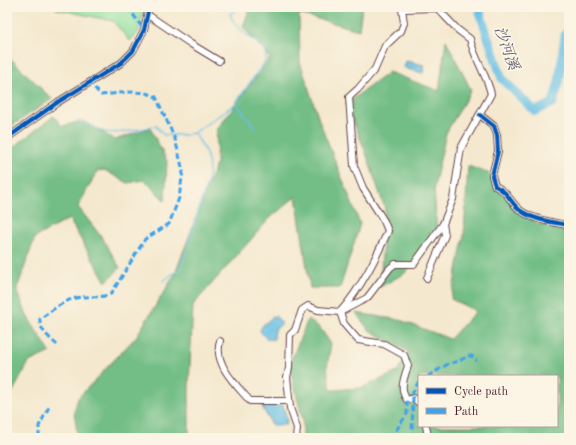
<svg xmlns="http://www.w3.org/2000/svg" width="576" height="445" font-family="'Old Standard TT','Noto Serif TC',serif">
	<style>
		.green { fill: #8ddf9f; stroke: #6c7f65 }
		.forest { fill: #72be86; stroke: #5e6e58; fill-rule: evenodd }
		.water { fill: #68c0e5; stroke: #597088 }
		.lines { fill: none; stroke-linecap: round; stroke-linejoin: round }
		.stream { stroke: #68c0e5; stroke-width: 1.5 }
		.river { stroke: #68c0e5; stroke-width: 9 }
		.minor-casing { stroke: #643d43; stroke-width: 8 }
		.minor { stroke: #fff; stroke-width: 6 }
		.quiet { stroke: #40a2eb; stroke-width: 3; stroke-dasharray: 6 3; stroke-linecap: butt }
		.cycleway-casing { stroke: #fcf5e5; stroke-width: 6 }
		.cycleway { stroke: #0057b8; stroke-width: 4 }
		.labels { text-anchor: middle; stroke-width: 3.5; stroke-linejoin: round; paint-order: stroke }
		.water-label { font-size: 15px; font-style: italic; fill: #54576c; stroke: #fcf5e5 }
	</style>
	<rect width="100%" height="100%" fill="#fcf5e5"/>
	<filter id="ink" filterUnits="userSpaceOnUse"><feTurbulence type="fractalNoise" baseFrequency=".025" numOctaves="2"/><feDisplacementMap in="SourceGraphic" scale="8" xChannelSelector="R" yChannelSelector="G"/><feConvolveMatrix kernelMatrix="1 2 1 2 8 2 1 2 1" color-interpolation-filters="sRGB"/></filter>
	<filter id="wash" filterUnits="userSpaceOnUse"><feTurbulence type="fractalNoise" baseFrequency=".012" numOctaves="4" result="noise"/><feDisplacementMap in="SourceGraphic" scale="16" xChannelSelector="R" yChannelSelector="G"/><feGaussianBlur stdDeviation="0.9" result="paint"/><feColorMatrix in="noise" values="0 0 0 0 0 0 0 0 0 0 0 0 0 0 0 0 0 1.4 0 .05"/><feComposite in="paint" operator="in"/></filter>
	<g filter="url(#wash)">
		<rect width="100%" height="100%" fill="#f4e8ce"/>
		<!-- green -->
		<path class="green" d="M55 7H145L138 33 130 41 113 21 56 9Z"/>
		<!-- forest -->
		<g class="forest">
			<path d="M250 7H362L359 30 299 14 300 62 319 120 360 224 340 288H310L296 196 269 219 193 305 189 385V438H78L74 412 78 398 136 337 175 274 216 164 217 129 270 58 243 27Z"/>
			<path d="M446 40 471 90 446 133 434 187 437 235 405 273 380 287 385 209 366 153 346 104 389 72 439 91Z"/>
			<path d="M7 55 52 99 7 129Z"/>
			<path d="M54 116 62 126 83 121 115 140 150 128 167 161 165 201 144 180 128 183 104 170 97 171 78 207 103 239 120 268 106 282 69 219 35 237 17 289 27 316 50 352 29 362 12 393 7 388V152Z"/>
			<path d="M468 166 488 173 538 224 569 225V438H303V421L289 366 308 319 320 328 331 344 327 367 331 390 361 388 397 372 409 352 369 330 356 313 400 320 450 339 476 311 451 299 464 235ZM419 376H557V426H419Z"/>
		</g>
		<!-- water -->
		<g class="water">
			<path d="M406 61 424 65 423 73 407 69 404 67Z"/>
			<path d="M275 315 282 324 275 329 274 339C267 341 263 336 260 330L263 325Z"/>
			<path d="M261 405H283L287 419 286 425H272Z"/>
		</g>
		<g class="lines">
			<!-- stream -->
			<g class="stream">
				<path d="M236 103 256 128"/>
				<path d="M78 121C87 123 94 127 102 131 114 136 143 129 156 126L164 135H184L194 133 235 104 266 60V49C255 40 234 29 230 14L240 7"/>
				<path d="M163 281 181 268 208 180C211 159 206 150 194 133"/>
			</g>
			<!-- river -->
			<path class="river" d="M481 7 480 13 502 79 535 111 553 103 559 82 565 35 569 30"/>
		</g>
	</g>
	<g filter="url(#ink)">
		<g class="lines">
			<!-- minor casing -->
			<g class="minor-casing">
				<g id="minor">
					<path d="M400 7 402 9 404 23 401 31 385 46 375 69 358 89 349 97 354 166 363 188 384 221 388 231C375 260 361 288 340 312L344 324 358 340 384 344 404 355 408 366C404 378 399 389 407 400L413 398 419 403"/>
					<path d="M148 15 191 44 219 61"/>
					<path d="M480 115 494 126 497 135 498 151 492 176 495 186C509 192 510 203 521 211 534 220 554 223 569 225"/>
					<path d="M7 138 58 102 121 63 133 51 144 30 149 7"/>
					<path d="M427 278 445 235 443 224"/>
					<path d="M220 341C213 364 236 385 250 401H289"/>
					<path d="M426 426 428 436"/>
					<path d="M296 438 297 428 290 408 287 377 289 368 290 335 295 330 302 310 308 306 318 310 340 312 367 298 390 268 395 264H414L443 224 453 199 461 148 491 94C487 75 474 58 470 39L458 30 437 8 402 9"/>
				</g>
			</g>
			<!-- minor -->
			<use href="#minor" class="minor"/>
			<!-- quiet -->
			<g class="quiet">
				<path d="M128 7 144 30"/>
				<path d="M57 345C50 338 39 330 40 319 51 311 63 301 76 298 88 295 99 299 111 294L145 239 169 224 179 198 183 171 175 139 156 97C141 88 118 94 101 95L90 83"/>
				<path d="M428 376 448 364 459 361 468 356H472L477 361"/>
				<path d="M39 438V426L49 407"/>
				<path d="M391 438 407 414V400"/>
				<path d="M414 438 412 432 413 398 411 396 419 381"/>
			</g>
			<!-- cycleway casing -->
			<g class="cycleway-casing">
				<g id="cycleway">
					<path d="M480 115 494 126 497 135 498 151 492 176 495 186C509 192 510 203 521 211 534 220 554 223 569 225"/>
					<path d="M7 138 58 102 121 63 133 51 144 30 149 7"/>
				</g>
			</g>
			<!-- cycleway -->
			<use href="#cycleway" class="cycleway"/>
		</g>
	</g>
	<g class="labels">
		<!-- water labels -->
		<g class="water-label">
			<text transform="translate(507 48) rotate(70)" y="5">沙河溪</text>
		</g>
	</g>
	<!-- margin -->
	<rect width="576" height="445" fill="none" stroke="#fcf5e5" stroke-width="24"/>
	<!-- legend -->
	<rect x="418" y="375" width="140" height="52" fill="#fcf5e5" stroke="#b59f9b"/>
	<rect x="426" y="388" width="20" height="6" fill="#0057b8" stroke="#b59f9b"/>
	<text x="454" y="395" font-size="12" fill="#4a1f2b">Cycle path</text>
	<rect x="426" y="408" width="20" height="6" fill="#40a2eb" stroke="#b59f9b"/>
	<text x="454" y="415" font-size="12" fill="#4a1f2b">Path</text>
</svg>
